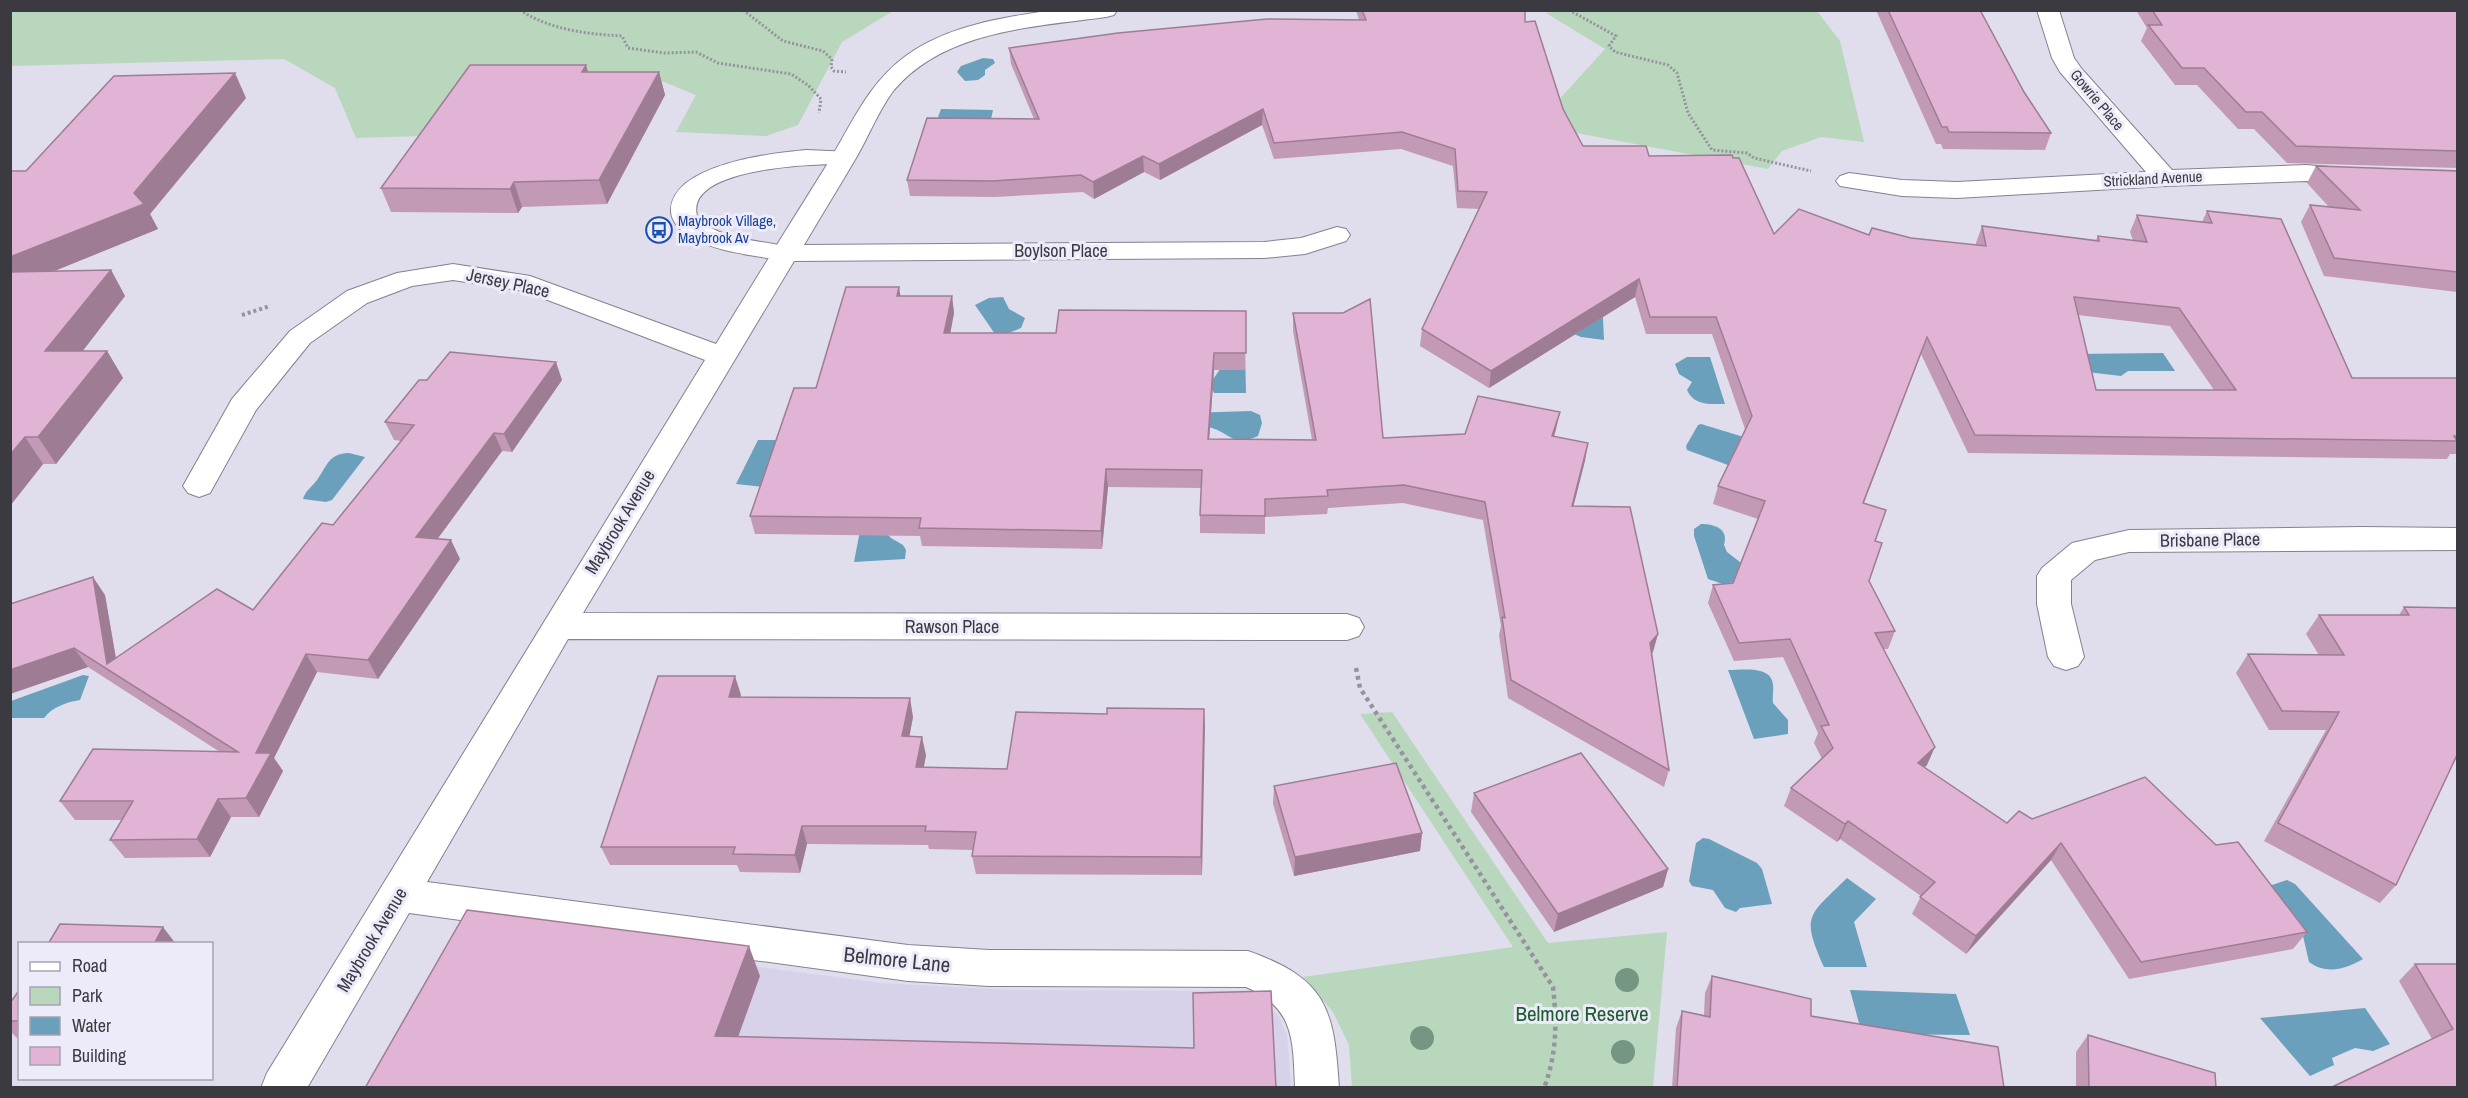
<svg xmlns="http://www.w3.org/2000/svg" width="2468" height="1098" font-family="'Archivo Narrow',sans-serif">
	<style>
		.built { fill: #d7d2e9 }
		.green { fill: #b9d7bd }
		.water { fill: #6aa0bb }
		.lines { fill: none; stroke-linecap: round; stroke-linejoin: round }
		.lane-casing { stroke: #848190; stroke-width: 2 }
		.street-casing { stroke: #848190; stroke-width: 2 }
		.path-far2 { stroke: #96939f; stroke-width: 3; stroke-dasharray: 2 2; stroke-linecap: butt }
		.path-far1 { stroke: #96939f; stroke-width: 4; stroke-dasharray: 3 3; stroke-linecap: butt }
		.path { stroke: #96939f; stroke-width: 4.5; stroke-dasharray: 4 4; stroke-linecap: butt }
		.lane { fill: #fff; fill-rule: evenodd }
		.street { fill: #fff; fill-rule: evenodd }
		.tree { fill: #749683 }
		.wall { fill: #c29ab6; fill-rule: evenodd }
		.shaded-wall { fill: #9e7d94 }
		.building { fill: #e1b3d4; stroke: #9e7d94; stroke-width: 1.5; fill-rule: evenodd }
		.labels { text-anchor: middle; stroke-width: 6; stroke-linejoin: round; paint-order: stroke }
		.far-street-label { font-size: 15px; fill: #3c3a41; stroke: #edeafa }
		.far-transit-label { font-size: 15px; fill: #164399; stroke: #edeafa; text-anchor: start }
		.street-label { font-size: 18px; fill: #3c3a41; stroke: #edeafa }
		.near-street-label { font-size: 21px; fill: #3c3a41; stroke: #edeafa }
		.near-park-label { font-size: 21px; fill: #1c5c2d; stroke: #edeafa }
	</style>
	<rect width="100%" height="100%" fill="#e0dded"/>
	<!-- built -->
	<path class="built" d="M481 930 881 983 1009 990 1234 991 1259 998 1278 1015 1287 1035 1291 1087 392 1088Z"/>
	<!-- green -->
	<g class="green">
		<path d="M1558 10 1817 11 1840 41 1864 142 1821 137 1782 151 1768 169 1566 131 1556 103 1605 49 1546 13Z"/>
		<path d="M10 11H893L842 42 798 125 766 136 676 132 696 95 654 78 423 136 356 138 335 88 284 59 11 66Z"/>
		<path d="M1392 712 1548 943 1667 932 1653 1087H1352L1349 1045 1333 1012 1303 977 1513 947 1360 714Z"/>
	</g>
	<!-- water -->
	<g class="water">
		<path d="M983 58 993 59 995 63 985 70V75L978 80 965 81 957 72 961 66Z"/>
		<path d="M941 109 993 110 991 119 941 120 938 117Z"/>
		<path d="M1602 296 1604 340 1581 337 1569 332Z"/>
		<path d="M1003 297 1009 309 1025 318 1021 328 1006 334H995L975 305 989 298Z"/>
		<path d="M1245 352 1246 393H1214L1208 380 1214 378 1220 369Z"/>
		<path d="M2163 353 2175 371H2128L2121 376 2087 372 2075 354Z"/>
		<path d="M1687 357H1710L1725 404C1711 404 1694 406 1687 390L1692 382 1679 374 1675 364Z"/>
		<path d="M1251 411 1260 415 1262 423 1258 436C1233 447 1231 434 1212 428 1206 426 1199 427 1192 426L1189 413Z"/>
		<path d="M1701 424 1747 438 1728 465 1687 450 1686 446 1698 425Z"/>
		<path d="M758 440H781L765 487 736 484Z"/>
		<path d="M349 453 365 457 332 500 326 502 303 499C305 491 312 487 317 480 328 465 328 454 349 453Z"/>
		<path d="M864 510 891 538 903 545 906 550 905 559 854 562Z"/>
		<path d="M1701 524C1715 524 1729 529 1724 545L1727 552 1745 566 1740 581 1723 584 1708 579 1694 536V529Z"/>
		<path d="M1728 670C1742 670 1772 665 1773 685 1774 691 1772 697 1773 703L1788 720V734L1754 739Z"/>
		<path d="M83 675 89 676 80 700C67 702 52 707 44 718H11V701Z"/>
		<path d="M1703 838 1709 839 1757 863 1762 869 1772 904 1740 908 1736 912 1725 908 1713 890 1692 886 1689 881 1696 843Z"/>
		<path d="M1847 878 1876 899 1854 922 1867 967H1824C1801 914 1808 917 1847 878Z"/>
		<path d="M2287 880 2295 884 2363 959C2345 969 2327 975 2309 962L2303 936 2269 886Z"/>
		<path d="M1850 990 1956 994 1970 1035 1862 1034Z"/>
		<path d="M2365 1008 2390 1044 2373 1051 2355 1048 2332 1058 2334 1065 2310 1076 2260 1018Z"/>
	</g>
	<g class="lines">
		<!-- lane casing -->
		<g class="lane-casing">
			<path id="lane" d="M806 150 852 152 856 157 852 162 844 164C816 164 679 167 698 219 723 241 762 240 793 248L797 253 793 258 784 261C754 255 718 253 691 237 681 232 670 221 671 209 674 164 773 153 806 150Z"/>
		</g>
		<!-- street casing -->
		<g class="street-casing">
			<g id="street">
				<path d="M1054 10H1117L1114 15 1106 17C1034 27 945 30 894 90 878 111 869 136 856 158 839 187 821 216 804 245L1264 242 1301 238 1337 227 1346 229 1350 235 1346 241 1305 254 1264 258 794 261 583 613 1347 614 1359 618 1364 627 1359 636 1347 640 568 639 427 882 908 945 989 950 1248 951C1327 979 1334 1008 1339 1088H1295C1293 1041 1295 1008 1246 987L989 986 908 981 409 913 307 1088H261L267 1073 705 360 524 291 453 280 412 286 367 303 310 343 256 410 210 493 199 497 188 493 183 486 232 399 290 331 347 291 397 273 453 264 530 276 716 344C753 283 790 224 828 163 852 124 868 83 907 55 949 25 1005 17 1054 10Z"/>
				<path d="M2037 10H2059L2074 58 2081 68 2172 170 2306 165 2366 170 2370 175 2366 180 2357 183 2306 181 2165 186 1957 198 1902 196 1840 186 1836 181 1840 176 1849 173 1902 180 1957 182 2146 172 2060 72 2052 58Z"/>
				<path d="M2363 527 2458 528V550L2129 552 2095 560 2071 580V604L2084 657 2078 666 2066 670 2054 666 2048 657 2037 604V576L2042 568 2072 543 2129 530Z"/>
			</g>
		</g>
		<!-- path-far2 -->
		<g class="path-far2">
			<path d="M520 10C550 30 587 34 622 36L628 48 664 53 696 52 718 63 791 74 808 85 821 99 819 113"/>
			<path d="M743 10 783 41 823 51 832 59 831 67 834 71 846 72"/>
			<path d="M1569 10 1616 36 1609 46 1615 52 1668 65 1677 73 1688 113 1712 150 1747 153 1754 158 1811 171"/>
		</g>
		<!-- path-far1 -->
		<path class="path-far1" d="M242 315 270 306"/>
		<!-- path -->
		<path class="path" d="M1356 668 1360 688 1553 987C1557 1022 1557 1054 1544 1088"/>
		<!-- lane -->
		<use href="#lane" class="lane"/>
		<!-- street -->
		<use href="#street" class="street"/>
	</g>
	<!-- trees -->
	<g class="tree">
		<circle cx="1627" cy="980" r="12"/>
		<circle cx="1422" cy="1038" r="12"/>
		<circle cx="1623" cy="1052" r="12"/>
	</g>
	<!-- wall -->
	<g class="wall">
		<path d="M1356 10H1525V22L1563 109 1583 146 1649 156 1774 234 1869 235 1911 238 1976 245V243L1982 226 2096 240 2098 236 2133 240 2130 232 2137 215 2202 222 2207 211 2352 378H2457V454H2450L2447 459 1968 453 1921 354 1864 503 1875 541 1869 581 1895 631 1888 649H1883L1927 765 1924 767 2007 823 2032 819 2216 845 2307 932 2293 949 2129 979 2051 860 1966 954 1912 914 1921 896 1840 839 1837 842 1784 806 1791 788 1822 759 1814 743 1818 733 1783 657 1734 661 1708 603 1713 585 1733 583 1758 519 1713 504 1718 486 1745 429 1712 334H1646L1635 297 1489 388 1420 346 1422 329 1479 209 1457 208 1453 166 1401 149 1274 159 1262 125 1160 180 1144 172 1094 199 1083 192 995 197 910 196 907 180 1034 119 1011 64 1009 48 1359 20ZM2078 315 2170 326 2214 390H2096Z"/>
		<path d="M1876 10H1980L2024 92 2051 133 2045 150 1943 149 1941 144H1936Z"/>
		<path d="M2136 10H2457V168L2287 163 2254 129H2238L2197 85H2175L2141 41 2147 28Z"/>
		<path d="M588 72H659L665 95 607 204 522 207 518 213 391 212 381 188Z"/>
		<path d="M246 98 150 214 158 229 54 271 111 270 125 296 82 351H107L123 378 56 464H43L10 506 26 171Z"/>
		<path d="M2316 166 2457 170V292L2324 276 2301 222 2310 205 2329 207 2307 183Z"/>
		<path d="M900 296H952L954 313 950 333H1056L1246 311 1245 370H1214L1209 439 1312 440 1293 331V313L1383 438 1556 429 1554 437 1588 443 1573 506 1658 634 1652 653 1669 770 1664 787 1508 698 1499 635 1501 626 1483 520 1403 503 1328 508 1327 514 1265 517V534L1200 533V515L1201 488 1108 487 1102 549 922 546 920 536 755 534 750 516 816 388Z"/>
		<path d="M427 380H562L512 452 502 451 437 539 460 559 378 679 317 672 274 758 283 771 259 817H231L210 857 125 858 110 840 122 820H75L60 801 220 752 88 667 10 694 105 595 116 658 253 610 333 525 401 441 394 440 385 422Z"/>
		<path d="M2404 607 2457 608 2396 885 2380 903 2264 841 2326 730H2269L2236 673 2248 654 2319 655 2306 634 2319 615H2399Z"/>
		<path d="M741 695 740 697 913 717 909 736 926 755 924 767 1007 769 1107 714 1204 709 1202 875 976 874 972 856 973 850 929 849 928 845 807 844 800 873 740 872 737 865H610L601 847Z"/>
		<path d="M1274 786 1422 833 1420 851 1294 876 1273 804Z"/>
		<path d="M1474 793 1668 869 1663 887 1554 932 1471 812Z"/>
		<path d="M2415 964H2457V1088L2432 1039 2399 981Z"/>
		<path d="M1712 976 1811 1016 2004 1088H1672L1676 1028 1682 1011 1704 1015 1705 993Z"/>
		<path d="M20 989V1038H17L10 1031V1003Z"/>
		<path d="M2088 1035 2216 1088H2076V1052Z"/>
	</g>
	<!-- shaded-wall -->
	<g class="shaded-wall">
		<path d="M586 65 593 88 582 72Z"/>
		<path d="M659 72 665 95 607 204 599 180Z"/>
		<path d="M235 73 246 98 150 214 158 229 10 289V257L134 193Z"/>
		<path d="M1263 109 1262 125 1160 180 1159 164Z"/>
		<path d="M1143 156 1144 172 1094 199 1093 182Z"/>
		<path d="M514 182 522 207 518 213 510 189Z"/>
		<path d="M111 270 125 296 62 378 45 351Z"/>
		<path d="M1639 279 1635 297 1489 388 1491 371Z"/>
		<path d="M899 287 902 305 897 296Z"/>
		<path d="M952 296 954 313 947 351 944 333Z"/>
		<path d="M107 351 123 378 56 464 38 437Z"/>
		<path d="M1214 353V370L1208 456V439Z"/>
		<path d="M556 362 562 380 512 452 504 434Z"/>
		<path d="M1560 412 1556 429 1549 454 1552 436Z"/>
		<path d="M494 433 502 451 425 556 416 537Z"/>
		<path d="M25 437 43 464 10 506V455Z"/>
		<path d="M1588 443 1585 461 1569 524 1572 506Z"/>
		<path d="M1106 469 1108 487 1102 549 1101 531Z"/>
		<path d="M451 540 460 559 378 679 368 660Z"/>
		<path d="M93 577 105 595 119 677 107 664Z"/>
		<path d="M1658 634 1653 652 1646 661 1650 643Z"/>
		<path d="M74 648 88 667 10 694V670Z"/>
		<path d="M306 654 317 672 274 758 283 771 259 817 246 798 256 753Z"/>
		<path d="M735 676 741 695 735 716 729 697Z"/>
		<path d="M910 698 913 717 906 755 902 736Z"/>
		<path d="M1204 709 1205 727 1202 875 1201 857Z"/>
		<path d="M922 737 926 755 920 786 916 767Z"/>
		<path d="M1935 747 1927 765 1910 781 1918 763Z"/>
		<path d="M218 799 231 817 210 857 197 839Z"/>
		<path d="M1848 821 1840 839 1837 842 1845 824Z"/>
		<path d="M802 826 807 844 800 873 795 855Z"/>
		<path d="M1422 833 1420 851 1294 876 1295 857Z"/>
		<path d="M2061 843 2051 860 1966 954 1976 936Z"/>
		<path d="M1668 869 1663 887 1554 932 1558 914Z"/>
		<path d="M163 927 176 944H154Z"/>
		<path d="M749 946 760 976 728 1065 715 1036Z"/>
	</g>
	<!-- building -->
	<g class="building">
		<path d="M1362 10H1525V22L1535 21 1563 109 1583 146H1646L1649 156 1732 155 1733 158H1739L1774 234 1799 209 1869 235 1872 228 1911 238 1986 246 1982 226 2099 241 2098 236 2147 242 2137 215 2212 223 2207 211 2281 219 2352 378H2457V436H2454L2457 441 1975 435 1927 337 1863 503 1886 510 1875 541 1882 543 1869 581 1895 631 1875 633 1935 747 1918 763 2007 823 2019 811 2032 819 2145 777 2216 845 2238 842 2307 932 2141 962 2061 843 1976 936 1920 897 1935 882 1848 821 1845 824 1791 788 1833 748 1821 726 1829 725 1790 639 1739 643 1713 585 1733 583 1765 501 1718 486 1752 416 1716 317H1650L1639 279 1491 371 1422 329 1487 192 1458 191 1455 149 1402 132 1274 143 1263 109 1159 164 1143 156 1093 182 1081 175 993 181 907 180 927 118 1039 119 1009 48 1118 33 1267 19 1366 20ZM2074 297 2179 308 2236 390H2096Z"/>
		<path d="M1888 10H1980L2024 92 2051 133 1949 132 1947 127H1942Z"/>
		<path d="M2152 10H2457V151L2296 146 2262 112H2246L2204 68H2182L2148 25H2162Z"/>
		<path d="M470 65H586L582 72H659L599 180 514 182 510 189 381 188Z"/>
		<path d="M235 73 134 193 144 204 10 257V171H26L114 76Z"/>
		<path d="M2316 166 2457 171V272L2334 258 2310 205 2360 210Z"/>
		<path d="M111 270 45 351H107L38 437H25L10 455V272Z"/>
		<path d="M846 287H899L897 296H952L944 333H1056L1059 310 1246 311V353H1214L1208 439 1316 440 1293 313H1343L1370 299 1383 438 1465 434 1478 396 1560 412 1552 436 1588 443 1572 506 1630 507 1658 634 1650 643 1669 770 1511 680 1502 617 1505 618 1485 502 1404 485 1327 490 1328 496 1265 499V516L1200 515 1202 470 1106 469 1101 531 919 528 921 518 750 516 794 388H816Z"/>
		<path d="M450 352 556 362 504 434 494 433 416 537 451 540 368 660 306 654 256 753H271L246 798 218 799 197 839 110 840 133 801H60L93 749 238 752 74 648 10 670V604L93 577 107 664 217 589 253 610 322 523 333 525 414 425 385 422 419 380H427Z"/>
		<path d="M2404 607 2457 608V755L2396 885 2278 823 2339 712 2282 711 2248 654 2344 655 2319 615H2409Z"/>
		<path d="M658 676H735L729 697 910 698 902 736 922 737 916 767 1007 769 1016 712 1107 714V708L1204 709 1201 857 972 856 976 832 925 831 926 826H802L795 855 733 854 735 847H601Z"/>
		<path d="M1581 753 1668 869 1558 914 1474 793Z"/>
		<path d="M1396 763 1422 833 1295 857 1274 786Z"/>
		<path d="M467 910 749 946 715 1036 1194 1048 1193 993 1271 991 1276 1088H365Z"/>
		<path d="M60 924 163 927 154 944H48Z"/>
		<path d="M2415 964H2457V1088H2330L2453 1029Z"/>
		<path d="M1712 976 1811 999V1016L1998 1047 2004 1088H1677L1682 1011 1710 1017Z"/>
		<path d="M20 989V1021H10V1003Z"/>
		<path d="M2088 1035 2215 1073 2216 1088H2089Z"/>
	</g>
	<!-- icons -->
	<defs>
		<g id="bus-ring" transform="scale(1.35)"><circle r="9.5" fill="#edeafa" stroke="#1a4fb4" stroke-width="1.5"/><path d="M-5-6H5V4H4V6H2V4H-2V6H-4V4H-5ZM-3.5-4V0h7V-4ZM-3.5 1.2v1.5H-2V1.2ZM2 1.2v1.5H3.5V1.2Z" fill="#1a4fb4"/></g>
	</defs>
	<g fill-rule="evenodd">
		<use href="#bus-ring" x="659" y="230"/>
	</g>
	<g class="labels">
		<!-- far-street labels -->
		<g class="far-street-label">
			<text transform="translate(2097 100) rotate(50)" y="5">Gowrie Place</text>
			<text transform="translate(2153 179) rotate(-3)" y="5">Strickland Avenue</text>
		</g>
		<!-- far-transit labels -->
		<g class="far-transit-label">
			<text x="678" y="226">Maybrook Village,<tspan x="678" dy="17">Maybrook Av</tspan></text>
		</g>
		<!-- street labels -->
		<g class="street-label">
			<text x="1061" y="257">Boylson Place</text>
			<text transform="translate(508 283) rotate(12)" y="6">Jersey Place</text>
			<text transform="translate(620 522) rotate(-59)" y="6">Maybrook Avenue</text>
			<text transform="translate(2210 540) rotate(-1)" y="6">Brisbane Place</text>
			<text x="952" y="633">Rawson Place</text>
			<text transform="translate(372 940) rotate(-59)" y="6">Maybrook Avenue</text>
		</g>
		<!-- near-street labels -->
		<g class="near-street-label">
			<text transform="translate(897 960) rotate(6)" y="7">Belmore Lane</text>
		</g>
		<!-- near-park labels -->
		<g class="near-park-label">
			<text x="1582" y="1021">Belmore Reserve</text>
		</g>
	</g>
	<!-- border -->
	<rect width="2468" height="1098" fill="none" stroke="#3c3a41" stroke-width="24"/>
	<!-- legend -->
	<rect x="18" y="942" width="195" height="138" fill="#edeafa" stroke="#a6a4b0" stroke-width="1.5"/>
	<rect x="30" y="962" width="30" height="9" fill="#ffffff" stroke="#a6a4b0" stroke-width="1.5"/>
	<text x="72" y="972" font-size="18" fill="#3c3a41">Road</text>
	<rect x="30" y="987" width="30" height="18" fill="#b9d7bd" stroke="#a6a4b0" stroke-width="1.5"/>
	<text x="72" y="1002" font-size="18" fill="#3c3a41">Park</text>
	<rect x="30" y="1017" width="30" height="18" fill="#6aa0bb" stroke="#a6a4b0" stroke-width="1.5"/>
	<text x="72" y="1032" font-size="18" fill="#3c3a41">Water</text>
	<rect x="30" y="1047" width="30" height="18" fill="#e1b3d4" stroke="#a6a4b0" stroke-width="1.5"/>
	<text x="72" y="1062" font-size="18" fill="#3c3a41">Building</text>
</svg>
